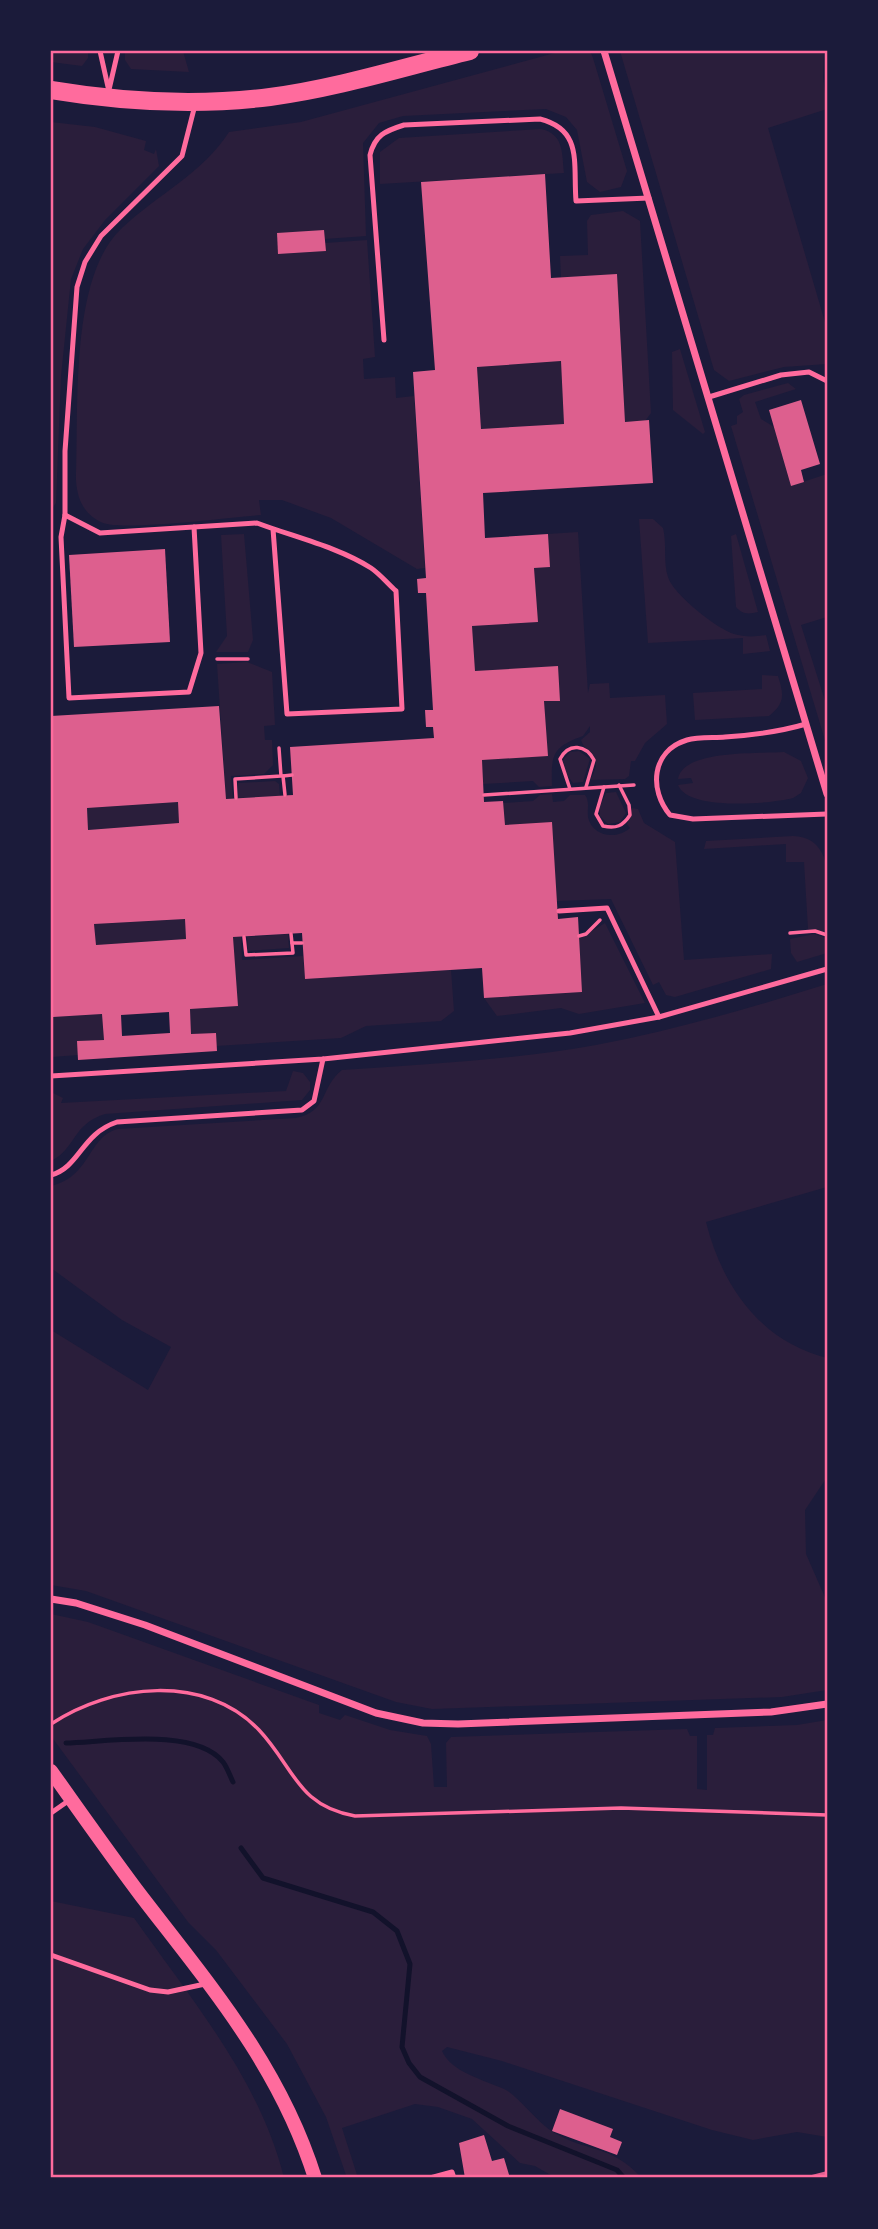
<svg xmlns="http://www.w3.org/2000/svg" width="878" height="2229" font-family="'Libre Baskerville',serif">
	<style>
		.green { fill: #2a1e3b }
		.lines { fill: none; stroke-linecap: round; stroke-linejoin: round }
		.stream { stroke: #12122b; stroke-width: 5 }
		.building { fill: #dd5f8e; fill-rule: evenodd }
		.path { stroke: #ff6b9d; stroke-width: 3.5 }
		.service { stroke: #ff6b9d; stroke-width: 5 }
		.minor { stroke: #ff6b9d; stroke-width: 7 }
		.secondary { stroke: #ff6b9d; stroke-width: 14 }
		.primary { stroke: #ff6b9d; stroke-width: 18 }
		.neatline { fill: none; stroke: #ff6b9d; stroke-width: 2.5 }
	</style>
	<rect width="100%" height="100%" fill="#1b1b3a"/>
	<!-- green -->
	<g class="green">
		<path d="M51 51H88V58L82 66 51 62Z"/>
		<path d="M125 51H183L189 72 131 69 125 60Z"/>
		<path d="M562 51H590L593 58 627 171 621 187 600 192 587 182 577 130 566 117 546 109 403 116 379 123 363 143 366 236 325 239 324 230 277 234 279 254 325 251V243L367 240 375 357 363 359 364 379 395 377 396 398 414 396 425 568 417 569 331 518 282 500H259L261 515C232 517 124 531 103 523 84 515 77 499 76 480 79 409 69 277 122 228 157 195 203 173 229 132L301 122Z"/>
		<path d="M620 51H824L823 77 827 109 768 128 827 329V364L784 367 729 381 714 370Z"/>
		<path d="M51 122 95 127 146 141 144 150 154 154 156 149 159 166 105 220 83 249 71 279 61 376 56 503 51 510Z"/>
		<path d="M541 129C564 134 562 153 564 173L380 184V152L399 138Z"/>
		<path d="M623 211 640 221 651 413 645 421 625 422 617 275 561 278 560 256 588 255 587 221 591 215Z"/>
		<path d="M680 349 705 432 703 434 673 410 672 352Z"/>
		<path d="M561 361 564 424 481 429 477 367Z"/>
		<path d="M788 383 796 389 755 402 761 419 774 427 791 486 827 474V617L801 625 827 707V747L731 426 737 424V416L743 412 739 399 744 395Z"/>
		<path d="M639 519H653L663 528C667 544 663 562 668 577 673 594 717 629 734 634 744 637 755 637 766 635L770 651 743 654V638L648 643Z"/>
		<path d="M578 532 588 693 590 684 609 683 610 698 665 695 667 724 645 743 635 761H631L629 776 625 779 590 780C605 754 587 758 581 740L590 732V726L583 736C552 747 551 755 552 786L539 787 533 781 483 784 482 760 547 755 544 701 560 700 475 671 472 626 537 622 534 568 550 567 548 534Z"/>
		<path d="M244 534 253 640 248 652H216L227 636 221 535Z"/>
		<path d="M736 534 758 612C749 614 743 615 736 607L731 536Z"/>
		<path d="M247 662 272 672 275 725 264 726 265 740H272L273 765 264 774 231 776 233 798 226 799 217 664Z"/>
		<path d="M762 675 778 676C784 695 785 703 769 716L695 720 693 693 762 689Z"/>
		<path d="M579 751 590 759 583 782 573 783 564 771 563 760 570 752Z"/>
		<path d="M784 752 801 761 808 778 801 793 793 798C770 804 688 811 678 785L693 783 691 778 678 779C683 749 759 754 784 752Z"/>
		<path d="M275 781 279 784 280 796 238 798V783Z"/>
		<path d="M616 792 626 813 620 822 608 824 600 816V806L606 793Z"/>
		<path d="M552 794 553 802 564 801 570 795H585C590 802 587 808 588 817 592 837 617 840 630 828L627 824 632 808 638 809 644 823 675 842 684 960 772 954 771 969 675 997 666 995 659 982 653 985 611 899 557 901 505 825 503 803 533 801 540 795Z"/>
		<path d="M178 802 179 823 88 830 87 808Z"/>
		<path d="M793 836C840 837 827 901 827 932L808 929 804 862H786V844L704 849 706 841Z"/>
		<path d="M185 919 186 939 96 945 94 924Z"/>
		<path d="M605 923 645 1003 579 1014 561 1008 497 1016 484 998 582 992 579 939Z"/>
		<path d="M288 934 289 948 248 951 247 937Z"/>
		<path d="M814 934 827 938V953L797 962 791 953 790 939Z"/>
		<path d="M233 937H241L242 960 303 956 305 979 451 970 454 1011 441 1021 366 1026 341 1038 216 1046 215 1033 191 1034 190 1009 237 1006Z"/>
		<path d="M51 974 54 1017 102 1014 104 1040 78 1041V1055L51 1057Z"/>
		<path d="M827 984V1187L706 1222C722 1286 760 1341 827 1358V1477L805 1510 806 1554 827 1602V1690L782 1697 432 1709 396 1702 86 1591 51 1585V1330L148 1390 171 1347 122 1320 51 1268V1186C92 1176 87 1137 118 1129L296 1118C329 1111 320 1087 342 1070 427 1064 512 1060 596 1045 675 1030 751 1008 827 984Z"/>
		<path d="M293 1071 303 1073 310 1082V1090L302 1100 105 1114C72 1124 76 1149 51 1161V1092L63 1098 61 1103 286 1091Z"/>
		<path d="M51 1614 88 1622 319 1705V1713L340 1720 345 1715 390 1730 427 1736 431 1744 434 1787H447L446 1743 451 1737 687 1729 690 1736H697V1789L707 1790V1735H713L715 1728 797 1725 827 1720V2137L797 2132 753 2140 712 2130 502 2061 447 2047 442 2051C451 2072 484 2080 504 2089 516 2094 538 2123 553 2132 587 2153 609 2143 642 2178H556L535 2166 520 2163 472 2119 438 2107 415 2104 342 2128 358 2178H347L326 2117 287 2044 216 1950 188 1922 51 1736Z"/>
		<path d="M51 1901 134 1918C191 1999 260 2080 284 2178H51Z"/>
	</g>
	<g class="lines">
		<!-- stream -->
		<g class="stream">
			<path d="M66 1743C106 1742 195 1727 223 1762 227 1767 230 1776 233 1782"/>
			<path d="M241 1848 263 1878 373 1912 397 1931 410 1964 402 2047 409 2063 420 2077 508 2126 617 2170 624 2178"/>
		</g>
	</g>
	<!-- building -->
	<g class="building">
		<path d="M545 174 551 278 617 274 625 422 649 420 653 483 483 493 485 538 548 534 550 567 534 568 538 622 472 626 475 671 558 666 560 701H544L548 756 482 760 484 802 503 801 505 825 552 822 558 919 578 917 582 992 484 998 482 968 305 979 302 933 233 937 238 1006 190 1009 191 1034 216 1033 217 1051 78 1060 77 1041 104 1040 102 1014 53 1017 51 716 219 706 226 799 293 795 290 747 434 738 433 727H426L425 710H433L426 593H418L417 579 426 578 413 372 435 370 421 182ZM561 361 564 424 481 429 477 367ZM178 802 179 823 88 830 87 808ZM185 919 186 939 96 945 94 924ZM169 1012 170 1033 122 1036 121 1015Z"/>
		<path d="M324 230 326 251 278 254 277 233Z"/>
		<path d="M801 400 820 464 801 470 804 482 791 486 769 410Z"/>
		<path d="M165 549 170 642 74 647 69 555Z"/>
		<path d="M560 2109 613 2129 610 2137 622 2142 617 2155 552 2131Z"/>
		<path d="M484 2135 492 2161 504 2158 510 2178H465L459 2143Z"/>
		<path d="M827 2171V2178H804V2177Z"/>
	</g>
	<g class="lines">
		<!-- path -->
		<g class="path">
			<path d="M217 659H248"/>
			<path d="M283 776 285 795"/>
			<path d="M283 776 292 775"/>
			<path d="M604 787 596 814 603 826C616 829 623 826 630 815L629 805 619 785"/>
			<path d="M570 789 560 759C569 742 586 745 594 760L586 787"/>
			<path d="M484 795 634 785"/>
			<path d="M236 798 235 779 281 776 279 748"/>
			<path d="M790 933 815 931 827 935"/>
			<path d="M579 936 586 934 600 920"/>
			<path d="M244 937 246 955 293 953 291 934"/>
			<path d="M292 943H302"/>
			<path d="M51 1724C111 1684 205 1673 259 1730 294 1767 297 1806 355 1816L621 1808 827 1815"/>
		</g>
		<!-- service -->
		<g class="service">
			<path d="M100 51 108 87"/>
			<path d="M108 94 118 51"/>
			<path d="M384 340 370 155C375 135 385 131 404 125L540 119C583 130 573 163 576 201L649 198"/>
			<path d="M709 397 781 375 809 372 827 381"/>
			<path d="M65 515 100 533 257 523C294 537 338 547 371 568 380 574 388 584 396 591L402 709 287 714 273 529"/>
			<path d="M194 527 201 653 189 692 69 698 61 537 65 515V451L77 287 85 262 101 236 182 156 195 105"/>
			<path d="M806 724C779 732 754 735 725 737 714 738 698 737 687 740 651 751 649 790 670 815L693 819 827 814"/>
			<path d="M559 911 607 908 659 1017"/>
			<path d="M51 1076 323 1059 570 1033 659 1017 827 969"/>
			<path d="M51 1175C80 1167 81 1134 117 1122L302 1110 314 1101 323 1059"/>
			<path d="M51 1813 71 1799"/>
			<path d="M51 1955 150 1990 168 1992 205 1984"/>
			<path d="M430 2178 452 2172 454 2178"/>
		</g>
		<!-- minor -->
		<g class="minor">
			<path d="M604 51 827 794"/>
			<path d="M51 1599 76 1603 145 1625 376 1713 423 1723 458 1724 771 1712 827 1704"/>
		</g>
		<!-- secondary -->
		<path class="secondary" d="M51 1771C81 1813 111 1856 142 1897 212 1988 280 2067 315 2178"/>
		<!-- primary -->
		<path class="primary" d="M51 90C123 102 198 106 270 97 338 88 404 67 470 51"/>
	</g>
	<!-- border -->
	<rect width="878" height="2229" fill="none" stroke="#1b1b3a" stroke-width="105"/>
	<rect x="52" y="52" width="774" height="2124" class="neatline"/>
</svg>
